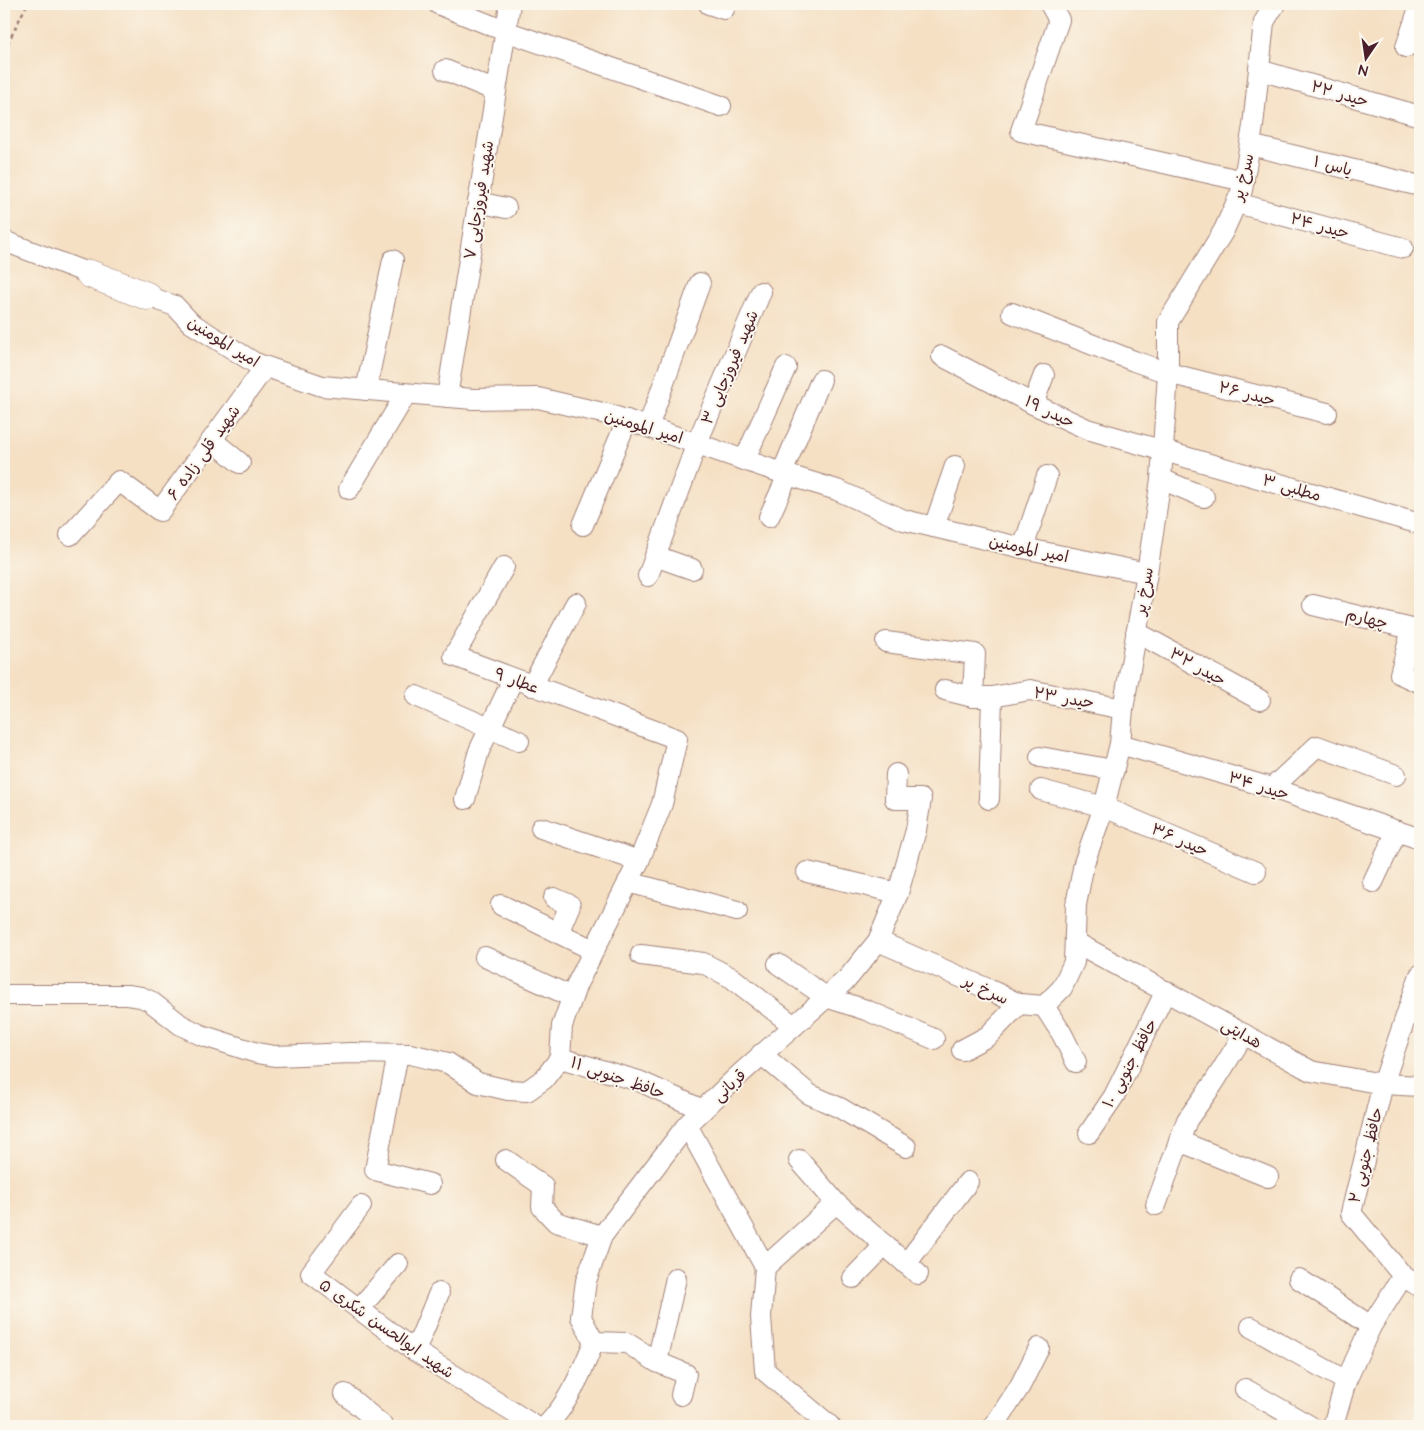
<svg xmlns="http://www.w3.org/2000/svg" width="1424" height="1430" font-family="'Architects Daughter','Playpen Sans Arabic',sans-serif">
	<style>
		.lines { fill: none; stroke-linecap: round; stroke-linejoin: round }
		.minor-casing { stroke: #a08078; stroke-width: 22 }
		.highway-casing { stroke: #a08078; stroke-width: 29 }
		.path { stroke: #a08078; stroke-width: 2.5; stroke-dasharray: 4 4; stroke-linecap: butt }
		.minor { stroke: #fff; stroke-width: 20 }
		.highway { stroke: #fff; stroke-width: 28 }
		.labels { text-anchor: middle; stroke-width: 4; stroke-linejoin: round; paint-order: stroke }
		.street-label { font-size: 16px; fill: #4a1f2b; stroke: #fbf7ec }
	</style>
	<rect width="100%" height="100%" fill="#fbf7ec"/>
	<filter id="ink" filterUnits="userSpaceOnUse"><feTurbulence type="fractalNoise" baseFrequency=".02" numOctaves="2"/><feDisplacementMap in="SourceGraphic" scale="10" xChannelSelector="R" yChannelSelector="G"/><feConvolveMatrix kernelMatrix="1 2 1 2 8 2 1 2 1" color-interpolation-filters="sRGB"/></filter>
	<filter id="wash" filterUnits="userSpaceOnUse"><feTurbulence type="fractalNoise" baseFrequency=".0096" numOctaves="4" result="noise"/><feDisplacementMap in="SourceGraphic" scale="20" xChannelSelector="R" yChannelSelector="G"/><feGaussianBlur stdDeviation="1.12" result="paint"/><feColorMatrix in="noise" values="0 0 0 0 0 0 0 0 0 0 0 0 0 0 0 0 0 1.4 0 .05"/><feComposite in="paint" operator="in"/></filter>
	<g filter="url(#wash)">
		<rect width="100%" height="100%" fill="#f5e0c4"/>
	</g>
	<g filter="url(#ink)">
		<g class="lines">
			<!-- minor casing -->
			<g class="minor-casing">
				<g id="minor">
					<path d="M438 4 505 31 721 106"/>
					<path d="M709 4 724 9"/>
					<path d="M1050 4 1059 20 1021 131 1244 181"/>
					<path d="M1406 47 1420 5"/>
					<path d="M445 70 496 91"/>
					<path d="M1259 70 1420 116"/>
					<path d="M1250 145 1416 185"/>
					<path d="M478 202 506 208"/>
					<path d="M1237 203 1403 248"/>
					<path d="M4 241 90 274"/>
					<path d="M147 296 175 306 191 323 255 363 322 386 473 399 538 398 607 414 648 427 788 475 837 490 904 520 1023 548 1147 573"/>
					<path d="M1012 313 1134 361 1168 373 1327 413"/>
					<path d="M942 356 1033 404 1087 429 1420 524"/>
					<path d="M366 390 393 260"/>
					<path d="M447 397 510 4"/>
					<path d="M1033 404 1044 375"/>
					<path d="M648 427 700 283"/>
					<path d="M212 440 240 463"/>
					<path d="M745 459 786 367"/>
					<path d="M782 473 821 380"/>
					<path d="M1161 479 1204 497"/>
					<path d="M349 489 406 394"/>
					<path d="M769 517 788 475"/>
					<path d="M583 525 627 420"/>
					<path d="M934 527 955 466"/>
					<path d="M70 535 119 481 160 511 265 367"/>
					<path d="M1023 548 1047 476"/>
					<path d="M655 556 692 569"/>
					<path d="M648 576 697 443 761 292"/>
					<path d="M1313 605 1420 631"/>
					<path d="M1412 629 1400 674 1420 683"/>
					<path d="M1136 632 1260 700"/>
					<path d="M886 642 975 654 973 697"/>
					<path d="M532 686 576 603"/>
					<path d="M945 690 973 697H992L1030 690 1123 709"/>
					<path d="M416 696 519 741"/>
					<path d="M1120 744 1272 788 1420 839"/>
					<path d="M1040 757 1114 770"/>
					<path d="M1272 788 1317 746 1396 775"/>
					<path d="M1041 790 1104 807 1256 872"/>
					<path d="M465 799 479 751 513 679"/>
					<path d="M989 799 992 697"/>
					<path d="M541 828 639 861"/>
					<path d="M807 872 898 893"/>
					<path d="M628 882 737 911"/>
					<path d="M1373 882 1397 831"/>
					<path d="M554 898 570 905 558 933"/>
					<path d="M501 905 593 950"/>
					<path d="M878 941 988 989 1019 1004 1044 1006 1062 988 1074 962 1076 905 1084 863 1104 807 1120 744 1123 709 1147 573 1161 479 1168 373V322L1224 230 1242 190 1253 126 1264 22 1275 4"/>
					<path d="M1075 942 1311 1071 1383 1084 1420 1086"/>
					<path d="M641 955 703 963 732 978 794 1026"/>
					<path d="M485 957 572 997"/>
					<path d="M778 964 826 997 866 1010 934 1039"/>
					<path d="M1420 975 1383 1084 1351 1213 1403 1276 1420 1287"/>
					<path d="M4 995H127L141 997 150 1001 181 1025 201 1035 257 1053 275 1056 351 1053 410 1054 448 1063 478 1083 508 1090 527 1091 544 1079 560 1058 562 1026 577 984 639 861 662 804 677 739 454 656 504 567"/>
					<path d="M1044 1006 1062 1034 1076 1062"/>
					<path d="M962 1050 988 1036 1019 1004"/>
					<path d="M398 1054 375 1170 430 1184"/>
					<path d="M761 1054 809 1094 840 1108 906 1147"/>
					<path d="M560 1058 639 1081 703 1110"/>
					<path d="M687 1125 765 1267 761 1317 765 1371 830 1426"/>
					<path d="M1089 1133 1114 1096 1166 991"/>
					<path d="M1179 1141 1268 1177"/>
					<path d="M506 1160 543 1186 542 1207 556 1222 602 1236"/>
					<path d="M799 1160 836 1203 918 1274"/>
					<path d="M1156 1205 1187 1120 1213 1084 1244 1034"/>
					<path d="M361 1206 311 1273 415 1351 535 1426"/>
					<path d="M906 1264 968 1182"/>
					<path d="M765 1267 836 1203"/>
					<path d="M853 1278 885 1245"/>
					<path d="M1299 1279 1371 1326"/>
					<path d="M359 1309 398 1264"/>
					<path d="M1251 1327 1346 1381"/>
					<path d="M594 1342 627 1343 657 1362 686 1374 681 1395"/>
					<path d="M415 1351 439 1293"/>
					<path d="M657 1362 676 1278"/>
					<path d="M1245 1389 1310 1426"/>
					<path d="M345 1394 383 1426"/>
					<path d="M546 1426C569 1403 582 1371 594 1342L581 1317 586 1281 602 1236 687 1125 739 1075 848 978 878 941 898 893 916 830 921 799H895L896 774"/>
					<path d="M994 1426 1020 1386 1039 1348"/>
					<path d="M1333 1426 1346 1381 1371 1326 1403 1276"/>
				</g>
			</g>
			<!-- highway casing -->
			<g class="highway-casing">
				<path id="highway" d="M90 274 147 296"/>
			</g>
			<!-- path -->
			<path class="path" d="M4 51 27 4"/>
			<!-- minor -->
			<use href="#minor" class="minor"/>
			<!-- highway -->
			<use href="#highway" class="highway"/>
		</g>
	</g>
	<g class="labels">
		<!-- street labels -->
		<g class="street-label">
			<text transform="translate(1340 93) rotate(16)" y="6">حیدر ۲۲</text>
			<text transform="translate(1333 165) rotate(14)" y="6">یاس ۱</text>
			<text transform="translate(1242 177) rotate(-76)" y="6">سرخ پر</text>
			<text transform="translate(478 200) rotate(-81)" y="6">شهید فیروزجایی ۷</text>
			<text transform="translate(1320 225) rotate(15)" y="6">حیدر ۲۴</text>
			<text transform="translate(224 341) rotate(32)" y="6">امیر المومنین</text>
			<text transform="translate(729 367) rotate(-67)" y="6">شهید فیروزجایی ۳</text>
			<text transform="translate(1247 393) rotate(14)" y="6">حیدر ۲۶</text>
			<text transform="translate(1050 411) rotate(26)" y="6">حیدر ۱۹</text>
			<text transform="translate(644 426) rotate(17)" y="6">امیر المومنین</text>
			<text transform="translate(203 452) rotate(-54)" y="6">شهید قلی زاده ۶</text>
			<text transform="translate(1292 487) rotate(16)" y="6">مطلبی ۳</text>
			<text transform="translate(1029 548) rotate(12)" y="6">امیر المومنین</text>
			<text transform="translate(1143 591) rotate(-80)" y="6">سرخ پر</text>
			<text transform="translate(1367 618) rotate(14)" y="6">چهارم</text>
			<text transform="translate(1198 666) rotate(29)" y="6">حیدر ۳۲</text>
			<text transform="translate(517 680) rotate(20)" y="6">عطار ۹</text>
			<text transform="translate(1064 697) rotate(10)" y="6">حیدر ۲۳</text>
			<text transform="translate(1259 785) rotate(17)" y="6">حیدر ۳۴</text>
			<text transform="translate(1180 839) rotate(23)" y="6">حیدر ۳۶</text>
			<text transform="translate(986 989) rotate(25)" y="6">سرخ پر</text>
			<text transform="translate(1242 1033) rotate(29)" y="6">هدایتی</text>
			<text transform="translate(1129 1063) rotate(-62)" y="6">حافظ جنوبی ۱۰</text>
			<text transform="translate(618 1077) rotate(19)" y="6">حافظ جنوبی ۱۱</text>
			<text transform="translate(729 1085) rotate(-43)" y="6">قربانی</text>
			<text transform="translate(1365 1155) rotate(-76)" y="6">حافظ جنوبی ۲</text>
			<text transform="translate(387 1328) rotate(35)" y="6">شهید ابوالحسن شکری ۵</text>
		</g>
	</g>
	<!-- margin -->
	<rect width="1424" height="1430" fill="none" stroke="#fbf7ec" stroke-width="20"/>
	<!-- north arrow -->
	<g transform="translate(1366 58) rotate(193)" stroke="#fbf7ec" stroke-width="4" paint-order="stroke">
	<path d="M0-4L9 19L0 12L-9 19Z" fill="#4a1f2b"/>
	<text y="-8" font-size="14" font-weight="bold" text-anchor="middle" fill="#4a1f2b">N</text>
	</g>
</svg>
